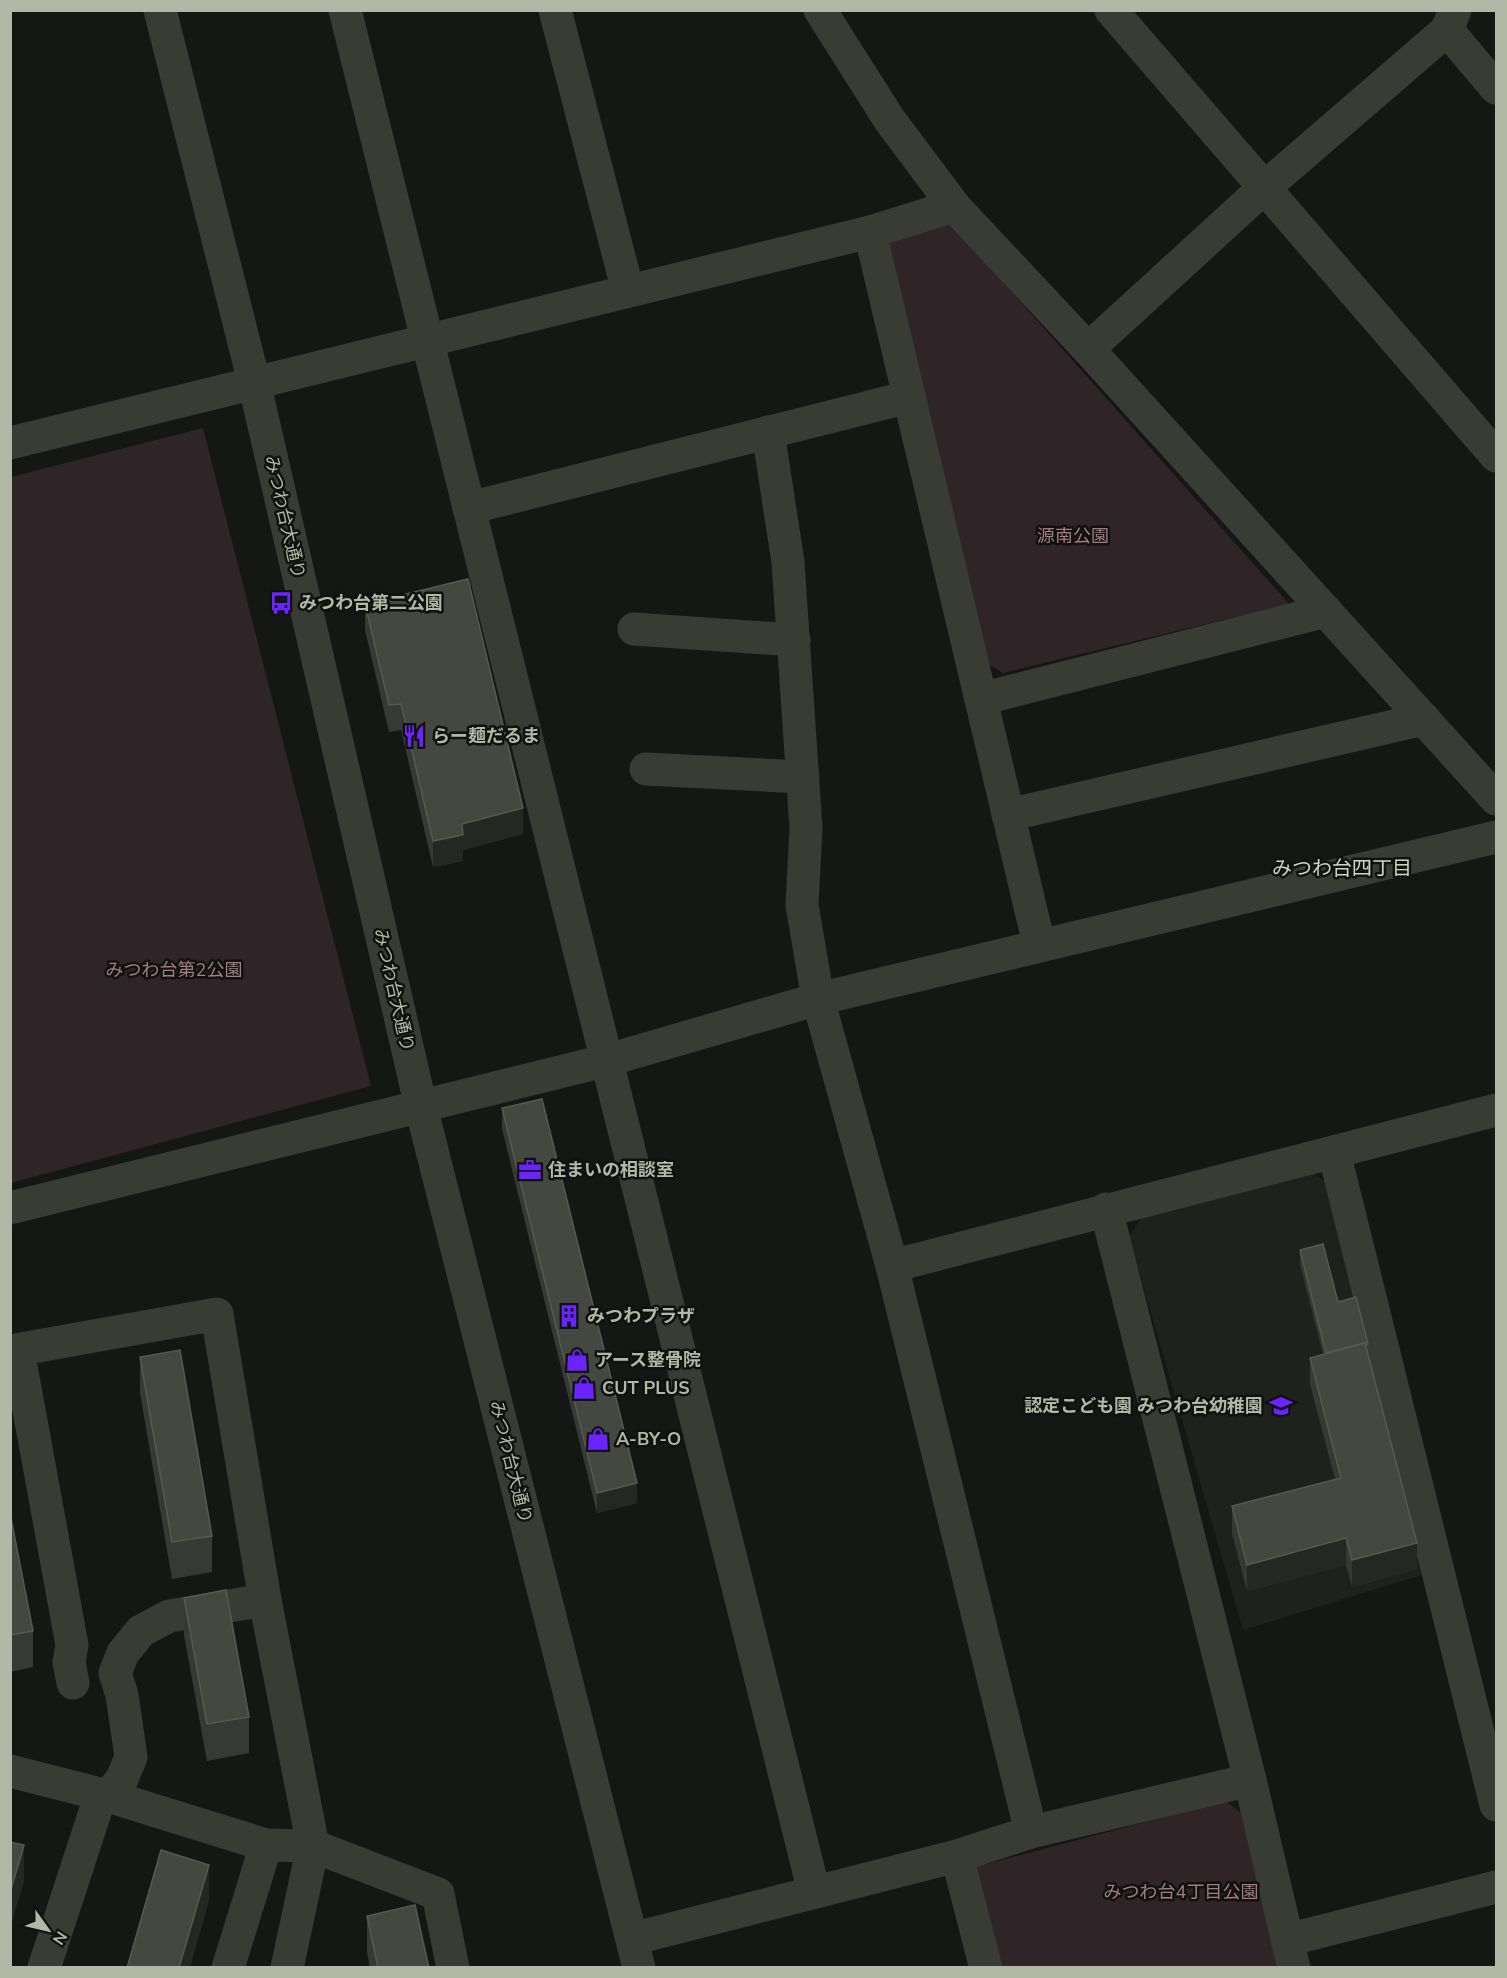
<svg xmlns="http://www.w3.org/2000/svg" width="1507" height="1978" font-family="'Nunito Sans','Noto Sans JP',sans-serif">
	<style>
		.built { fill: #1f211d }
		.green { fill: #2f2427 }
		.lines { fill: none; stroke-linecap: round; stroke-linejoin: round }
		.minor { stroke: #393c35; stroke-width: 33 }
		.wall { fill: #373a34 }
		.shaded-wall { fill: #242722 }
		.building { fill: #444841; stroke: #555a50; stroke-width: 1.5 }
		.labels { text-anchor: middle; stroke-width: 5; stroke-linejoin: round; paint-order: stroke }
		.street-label { font-size: 18px; fill: #b1b8a5; stroke: #101210 }
		.park-label { font-size: 18px; fill: #a57b86; stroke: #101210 }
		.poi-label { font-size: 18px; font-weight: bold; fill: #b1b8a5; stroke: #101210; text-anchor: start }
		.neighbourhood-label { font-size: 20px; fill: #ced4c7; stroke: #101210 }
	</style>
	<rect width="100%" height="100%" fill="#151714"/>
	<!-- built -->
	<path class="built" d="M1312 1173 1331 1184 1425 1574 1243 1630 1129 1237 1141 1218Z"/>
	<!-- green -->
	<g class="green">
		<path d="M946 218 1289 604 1003 673 984 662 883 251 892 237Z"/>
		<path d="M203 428 371 1086 11 1183V477Z"/>
		<path d="M1225 1801 1243 1814 1280 1967H996L971 1868Z"/>
	</g>
	<g class="lines">
		<!-- minor -->
		<g class="minor">
			<path d="M160 10 254 382 421 1107 639 1968"/>
			<path d="M345 10 814 1892"/>
			<path d="M555 10 628 291"/>
			<path d="M820 10 889 119 954 206 1088 349 1496 799"/>
			<path d="M1111 10 1496 456"/>
			<path d="M1447 30 1496 88"/>
			<path d="M870 232 1039 944"/>
			<path d="M1088 349 1264 188 1447 30 1455 10"/>
			<path d="M768 432 788 562 806 828 802 905 818 999 892 1266 1496 1110"/>
			<path d="M10 443 870 232 954 206"/>
			<path d="M469 508 909 397"/>
			<path d="M634 629 794 640"/>
			<path d="M981 699 1326 611"/>
			<path d="M646 769 803 777"/>
			<path d="M1008 815 1424 719"/>
			<path d="M1334 1152 1496 1805"/>
			<path d="M10 1208 608 1060 818 999 1496 837"/>
			<path d="M1106 1209 1250 1780 1294 1968"/>
			<path d="M892 1266 1031 1832"/>
			<path d="M18 1350 72 1645 69 1662 73 1683"/>
			<path d="M10 1351 217 1314 265 1600 313 1846 438 1894 453 1968"/>
			<path d="M10 1771 108 1796 266 1845 313 1846 287 1968"/>
			<path d="M108 1796 122 1779 131 1757 122 1695 115 1673 123 1653 141 1631 169 1616 265 1600"/>
			<path d="M957 1856 986 1968"/>
			<path d="M632 1939 957 1856 1031 1832 1250 1780"/>
			<path d="M1287 1940 1496 1887"/>
			<path d="M44 1968 101 1794"/>
			<path d="M228 1968 266 1845"/>
		</g>
	</g>
	<!-- wall -->
	<g class="wall">
		<path d="M365 604 523 834 463 850V861L433 867 401 730 389 732 365 630Z"/>
		<path d="M502 1108 637 1503 597 1513 502 1129Z"/>
		<path d="M1300 1250 1338 1302 1368 1355 1417 1569 1352 1587 1346 1565 1247 1591 1232 1533V1506L1335 1479 1310 1384V1358L1323 1354 1300 1264Z"/>
		<path d="M140 1357 212 1536V1572L172 1579 140 1393Z"/>
		<path d="M10 1513 33 1631V1667L10 1672Z"/>
		<path d="M184 1598 249 1717V1753L207 1761 184 1635Z"/>
		<path d="M367 1916 429 1968H370L367 1952Z"/>
	</g>
	<!-- shaded-wall -->
	<g class="shaded-wall">
		<path d="M523 808V834L463 850V861L433 867V841L462 824Z"/>
		<path d="M637 1483V1503L597 1513V1493Z"/>
		<path d="M1346 1538V1565L1247 1591V1565Z"/>
		<path d="M1417 1543V1569L1352 1587V1560Z"/>
		<path d="M24 1845V1882L10 1929V1893Z"/>
		<path d="M209 1865V1901L190 1968H179Z"/>
	</g>
	<!-- building -->
	<g class="building">
		<path d="M468 579 523 808 462 824 463 835 433 841 401 704 389 705 365 604Z"/>
		<path d="M542 1099 637 1483 597 1493 502 1108Z"/>
		<path d="M1323 1244 1338 1302 1356 1297 1368 1344 1366 1345 1365 1343 1326 1353 1300 1250Z"/>
		<path d="M1365 1343 1417 1543 1352 1560 1346 1538 1247 1565 1232 1506 1341 1478 1310 1358Z"/>
		<path d="M180 1350 212 1536 172 1542 140 1357Z"/>
		<path d="M10 1513 33 1631 10 1635Z"/>
		<path d="M226 1590 249 1717 207 1724 184 1598Z"/>
		<path d="M10 1842 24 1845 10 1893Z"/>
		<path d="M161 1850 209 1865 179 1968H127Z"/>
		<path d="M415 1905 429 1968H378L367 1916Z"/>
	</g>
	<!-- icons -->
	<defs>
		<g id="bus-bare" transform="scale(1.8)"><path d="M-5-6H5V4H4V6H2V4H-2V6H-4V4H-5ZM-3.5-4V0h7V-4ZM-3.5 1.2v1.5H-2V1.2ZM2 1.2v1.5H3.5V1.2Z" fill="#6b24ff" stroke="#101210" stroke-width="2.5" paint-order="stroke"/></g>
		<g id="restaurant-bare" transform="scale(1.8)"><path d="M-5-6h1v4h1v-4h1v4h1v-4h1v5L-1.5 .5V6h-2V.5L-5-1ZM5-6V6H3V1.5H1.5Q1.5-4 5-6Z" fill="#6b24ff" stroke="#101210" stroke-width="2.5" paint-order="stroke"/></g>
		<g id="office-bare" transform="scale(1.8)"><path d="M-6-3h4V-5.5h4V-3h4V5H-6ZM-1-4.5V-3h2v-1.5ZM-6 0V1H6V0Z" fill="#6b24ff" stroke="#101210" stroke-width="2.5" paint-order="stroke"/></g>
		<g id="building-bare" transform="scale(1.8)"><path d="M-4-6H4V6H1V3H-1V6H-4ZM-2.5-4.3h1.7v1.8h-1.7ZM.8-4.3h1.7v1.8H.8ZM-2.5-1h1.7V.8h-1.7ZM.8-1h1.7V.8H.8Z" fill="#6b24ff" stroke="#101210" stroke-width="2.5" paint-order="stroke"/></g>
		<g id="shop-bare" transform="scale(1.8)"><path d="M-5-2.5h2.3a2.7 3.5 0 0 1 5.4 0H5L5.5 6h-11ZM-1.5-2.5h3a1.5 2.3 0 0 0-3 0Z" fill="#6b24ff" stroke="#101210" stroke-width="2.5" paint-order="stroke"/></g>
		<g id="school-bare" transform="scale(1.8)"><path d="M0-5L7-2L0 1L-7-2ZM-4 1L0 2.5L4 1V4Q0 6-4 4Z" fill="#6b24ff" stroke="#101210" stroke-width="2.5" paint-order="stroke"/></g>
	</defs>
	<g fill-rule="evenodd">
		<use href="#bus-bare" x="281" y="603"/>
		<use href="#restaurant-bare" x="414" y="736"/>
		<use href="#office-bare" x="530" y="1170"/>
		<use href="#building-bare" x="569" y="1316"/>
		<use href="#shop-bare" x="577" y="1360"/>
		<use href="#shop-bare" x="584" y="1388"/>
		<use href="#school-bare" x="1281" y="1406"/>
		<use href="#shop-bare" x="598" y="1439"/>
	</g>
	<g class="labels">
		<!-- street labels -->
		<g class="street-label">
			<text transform="translate(285 517) rotate(77)" y="6">みつわ台大通り</text>
			<text transform="translate(394 990) rotate(77)" y="6">みつわ台大通り</text>
			<text transform="translate(511 1462) rotate(76)" y="6">みつわ台大通り</text>
		</g>
		<!-- park labels -->
		<g class="park-label">
			<text x="1073" y="542">源南公園</text>
			<text x="174" y="976">みつわ台第2公園</text>
			<text x="1181" y="1898">みつわ台4丁目公園</text>
		</g>
		<!-- poi labels -->
		<g class="poi-label">
			<text x="299" y="609">みつわ台第二公園</text>
			<text x="432" y="742">らー麺だるま</text>
			<text x="548" y="1176">住まいの相談室</text>
			<text x="587" y="1322">みつわプラザ</text>
			<text x="595" y="1366">アース整骨院</text>
			<text x="602" y="1394">CUT PLUS</text>
			<text x="1263" y="1412" text-anchor="end">認定こども園 みつわ台幼稚園</text>
			<text x="616" y="1445">A-BY-O</text>
		</g>
		<!-- neighbourhood labels -->
		<g class="neighbourhood-label">
			<text x="1342" y="875">みつわ台四丁目</text>
		</g>
	</g>
	<!-- border -->
	<rect width="1507" height="1978" fill="none" stroke="#b1b8a5" stroke-width="24"/>
	<!-- north arrow -->
	<g transform="translate(48 1930) rotate(124)" stroke="#101210" stroke-width="4.5" paint-order="stroke">
	<path d="M0-4.5L10 22L0 15L-10 22Z" fill="#b1b8a5"/>
	<text y="-9" font-size="16" font-weight="bold" text-anchor="middle" fill="#b1b8a5">N</text>
	</g>
</svg>
